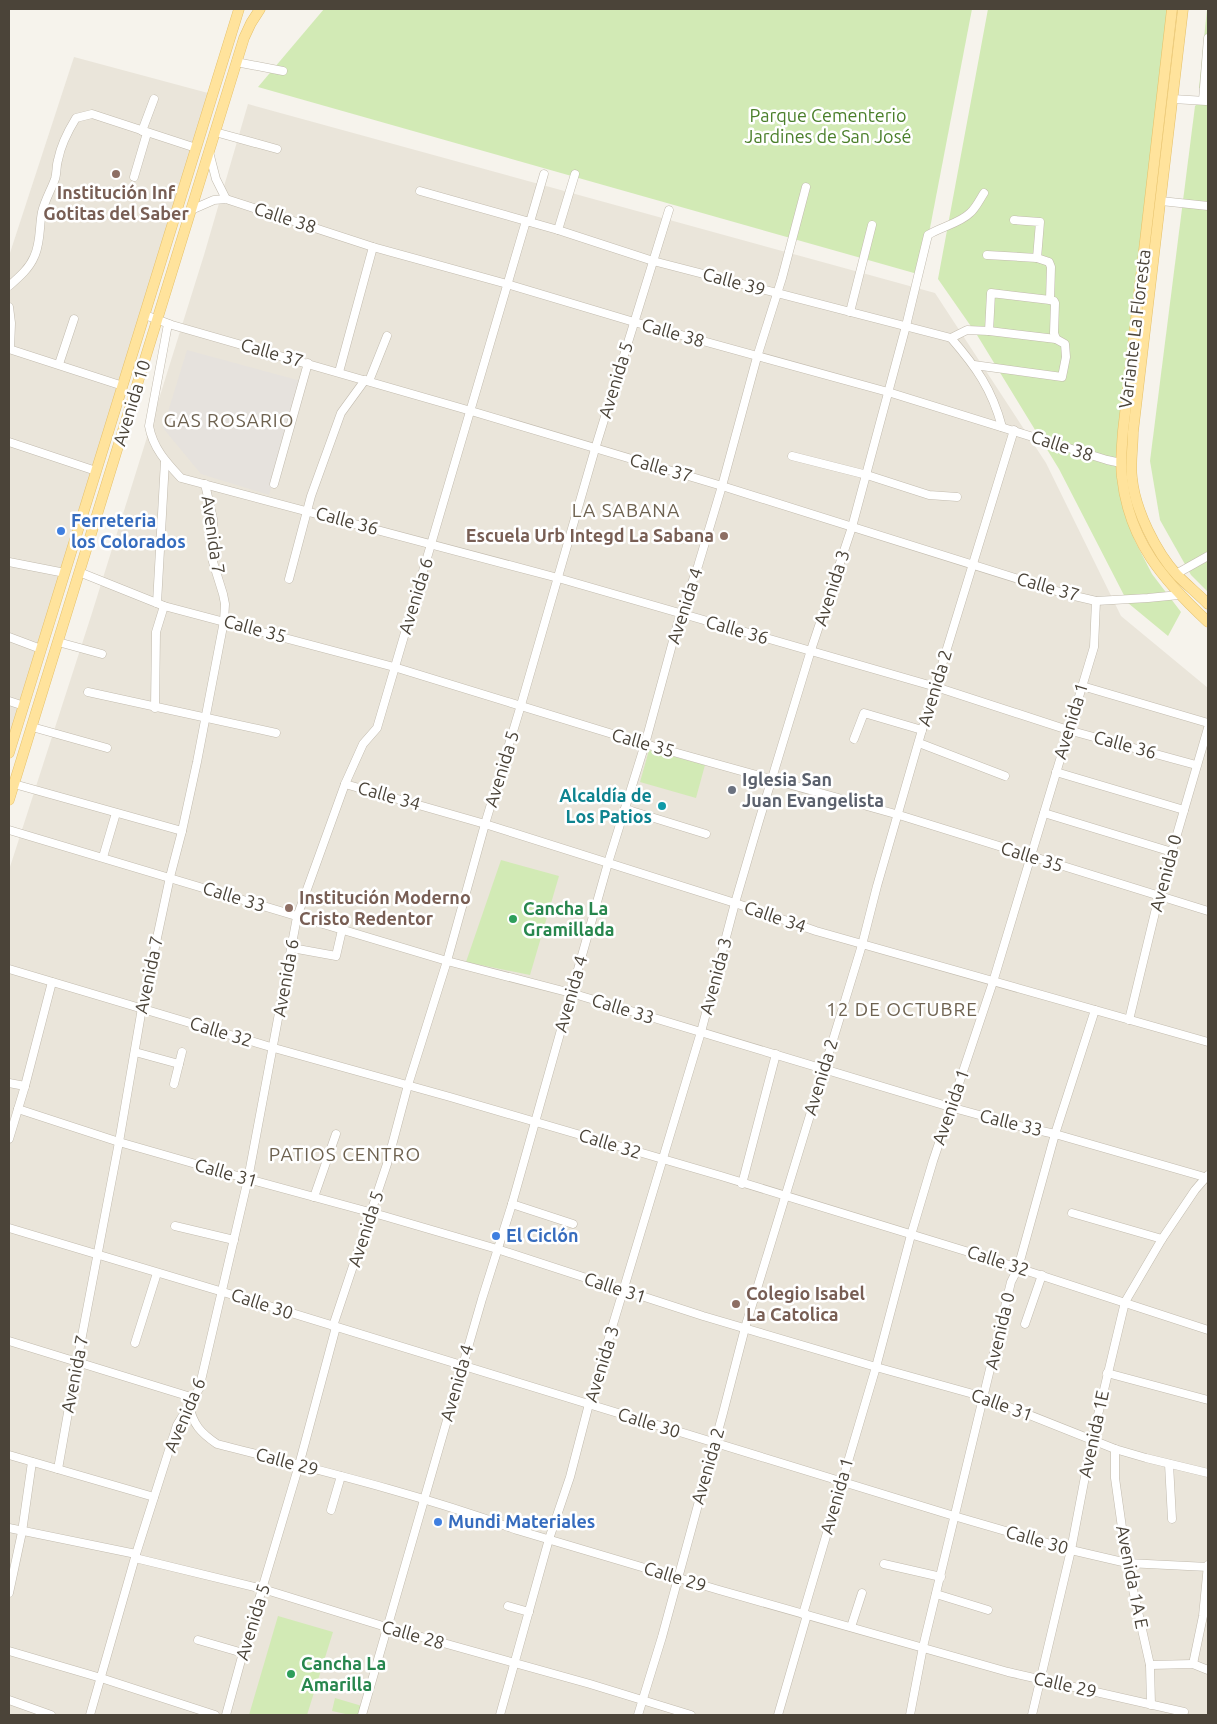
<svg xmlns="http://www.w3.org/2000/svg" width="1217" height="1724" font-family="Ubuntu,sans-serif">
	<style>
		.residential { fill: #eae5da }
		.industrial { fill: #e6e2dd }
		.green { fill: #d2eab5 }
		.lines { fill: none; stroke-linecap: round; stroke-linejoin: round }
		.minor-casing { stroke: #c2bbae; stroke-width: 9 }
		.major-casing { stroke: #e6c16a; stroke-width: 11 }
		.minor { stroke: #fff; stroke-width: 8 }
		.major { stroke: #ffe39c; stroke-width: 10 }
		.education-dot { fill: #8d6e63; stroke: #fff; stroke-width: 2 }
		.shop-dot { fill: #3f7fe0; stroke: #fff; stroke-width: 2 }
		.worship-dot { fill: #6b7280; stroke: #fff; stroke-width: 2 }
		.culture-dot { fill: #0f9aa8; stroke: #fff; stroke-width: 2 }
		.leisure-dot { fill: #2e9e5b; stroke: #fff; stroke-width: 2 }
		.labels { text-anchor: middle; stroke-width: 5; stroke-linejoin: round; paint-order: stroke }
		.park-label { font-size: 18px; fill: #4a7f2a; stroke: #fff }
		.education-label { font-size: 18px; font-weight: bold; fill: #785e54; stroke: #fff; text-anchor: start }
		.street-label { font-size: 18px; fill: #4b4439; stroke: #fff }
		.shop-label { font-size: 18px; font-weight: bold; fill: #366cbe; stroke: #fff; text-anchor: start }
		.worship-label { font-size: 18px; font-weight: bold; fill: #5b616d; stroke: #fff; text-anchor: start }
		.culture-label { font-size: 18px; font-weight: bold; fill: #0d838f; stroke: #fff; text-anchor: end }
		.leisure-label { font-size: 18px; font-weight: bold; fill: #27864d; stroke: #fff; text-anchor: start }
		.neighbourhood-label { font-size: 19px; letter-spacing: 1px; fill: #6e6250; stroke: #fff }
	</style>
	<rect width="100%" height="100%" fill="#f6f3ec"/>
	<!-- residential -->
	<g class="residential">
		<path d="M74 57 208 93 188 164 9 748V256Z"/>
		<path d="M248 104 935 293 1046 463 1121 616 1208 688V1715H9V870L92 613 204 255Z"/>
	</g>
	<!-- industrial -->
	<path class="industrial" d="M187 350 305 382 269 495 201 474 163 428Z"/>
	<!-- green -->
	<g class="green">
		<path d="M324 9H972L921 275 258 87Z"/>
		<path d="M988 9H1169L1128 363 1124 501 1135 541 1152 574 1181 612 1168 636 1128 603 1059 469 977 335 938 279Z"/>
		<path d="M1207 9H1208V89L1199 88Z"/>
		<path d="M1208 94V592L1191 575 1160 520 1150 461 1195 106Z"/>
		<path d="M649 750 705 765 696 798 640 782Z"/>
		<path d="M501 860 559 876 530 975 466 962Z"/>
		<path d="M278 1616 333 1632 307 1715H249Z"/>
		<path d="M335 1698 362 1706 360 1715H350L332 1711Z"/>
	</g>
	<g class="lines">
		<!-- minor casing -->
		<g class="minor-casing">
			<g id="minor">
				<path d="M236 62 283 71"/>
				<path d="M1173 99 1206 101"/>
				<path d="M1203 100 1208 38"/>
				<path d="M142 131 154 99"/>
				<path d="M215 132 277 149"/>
				<path d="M209 152 216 179 226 199"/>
				<path d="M134 177 147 133"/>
				<path d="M420 191 558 230 653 261 951 338C976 367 992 389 1002 427"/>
				<path d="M1161 201 1208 206"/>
				<path d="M191 210 214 200 226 199 373 247 507 284 634 322 888 392 1107 460 1121 463"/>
				<path d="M530 222 544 174"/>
				<path d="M558 230 575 174"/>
				<path d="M987 255 1037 258"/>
				<path d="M9 286C18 278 29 269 34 257 41 243 39 226 42 212 45 200 51 190 55 179 57 173 56 166 58 160 61 144 68 131 76 118L92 114 196 148"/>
				<path d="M9 307 11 323 10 349"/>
				<path d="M850 312 872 225"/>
				<path d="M145 315 172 325 471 411 722 486 1066 594 1096 601 1148 598 1179 595"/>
				<path d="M168 324 149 426C153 448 166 462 181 478L558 578 936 687 1068 730 1196 765"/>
				<path d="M989 331 991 293 1050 300"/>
				<path d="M951 338 967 330 989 331 1056 339"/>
				<path d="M9 349 123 386"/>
				<path d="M59 364 74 319"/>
				<path d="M974 365 1062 377 1066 357 1065 344 1056 339 1054 333 1055 303 1054 301 1050 300 1051 267 1049 262 1037 258 1040 222 1014 220"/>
				<path d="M339 372 373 247"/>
				<path d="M369 381 387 336"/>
				<path d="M9 442 96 471"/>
				<path d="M792 456 867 475 929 495 957 497"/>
				<path d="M274 484 308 363"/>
				<path d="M9 562 65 573"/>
				<path d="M79 572 164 606 394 667 645 744 899 815 1208 911"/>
				<path d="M1176 574 1208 556"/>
				<path d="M289 579 311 496 341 413 365 380"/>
				<path d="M157 603 165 461"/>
				<path d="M9 637 41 649"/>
				<path d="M58 642 102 654"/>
				<path d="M1082 686 1208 723"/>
				<path d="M88 692 276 733"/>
				<path d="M9 701 24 706"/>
				<path d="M155 708 156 632 164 606"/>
				<path d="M32 727 107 748"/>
				<path d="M854 739 864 713 922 730"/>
				<path d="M919 743 1005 776"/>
				<path d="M1056 772 1184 810"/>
				<path d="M14 784 182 831"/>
				<path d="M345 784 485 824 735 903 816 931 1208 1042"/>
				<path d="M625 809 706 834"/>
				<path d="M1044 813 1172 852"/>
				<path d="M9 830 447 961 571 993 950 1107 1019 1126 1055 1134 1208 1178"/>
				<path d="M103 857 116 813"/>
				<path d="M292 948 336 956 342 930"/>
				<path d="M9 969 274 1048 450 1097 721 1176 972 1253 1208 1330"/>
				<path d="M1129 1020 1159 896 1208 728"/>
				<path d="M135 1052 179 1064"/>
				<path d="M9 1083 25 1086"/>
				<path d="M174 1084 182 1052"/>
				<path d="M18 1109 119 1142 248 1179 384 1216 497 1249 703 1316 876 1367 984 1397 1115 1449 1146 1458 1208 1473"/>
				<path d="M9 1139 25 1086 52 982"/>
				<path d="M742 1184 776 1054"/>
				<path d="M314 1197 336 1134"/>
				<path d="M512 1204 573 1224"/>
				<path d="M1072 1213 1162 1239"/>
				<path d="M175 1226 234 1240"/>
				<path d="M9 1228 223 1292 954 1516 1071 1550 1127 1563 1208 1567"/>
				<path d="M1025 1324 1042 1275"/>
				<path d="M333 1326 387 1164 408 1085 447 961 485 824 521 705 595 449 669 210"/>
				<path d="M9 1341 194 1398"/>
				<path d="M135 1343 157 1273"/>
				<path d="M1107 1373 1208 1400"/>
				<path d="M189 1405C193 1425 201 1433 217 1444 318 1470 419 1494 517 1530L719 1590 1008 1672 1184 1712 1183 1715"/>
				<path d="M1115 1449V1478L1127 1563 1150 1665 1151 1705"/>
				<path d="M9 1455 154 1497"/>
				<path d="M1169 1464 1172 1519"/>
				<path d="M58 1469 77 1362 119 1142 142 1008 170 877 182 831 197 762 224 621 225 604 223 594 213 562V519L205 484"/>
				<path d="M331 1510 341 1476"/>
				<path d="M9 1528 136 1554"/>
				<path d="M135 1558 263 1589 386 1627 590 1684 691 1715"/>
				<path d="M884 1564 941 1577"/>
				<path d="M9 1593 22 1532 32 1462"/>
				<path d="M936 1594 988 1610"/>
				<path d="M508 1606 529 1612"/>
				<path d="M803 1614 876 1367 911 1235 933 1161 993 982 1094 647 1096 601"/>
				<path d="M851 1627 862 1593"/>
				<path d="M198 1640 243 1653"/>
				<path d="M9 1651 101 1678 215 1715"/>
				<path d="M1193 1664 1203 1616 1208 1565"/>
				<path d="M1150 1665 1193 1664 1208 1670"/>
				<path d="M9 1700 51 1715"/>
				<path d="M90 1715 136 1554 177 1425 199 1389 248 1179 297 917 345 784 363 744 377 728 526 221"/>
				<path d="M226 1715 243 1653 299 1465 336 1327"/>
				<path d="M362 1715 482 1299 512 1204 608 863 645 744 679 619 698 566 722 486 757 357 782 278 806 187"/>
				<path d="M500 1715 549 1539 570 1477 589 1404 701 1032 735 903 759 821 811 650 852 527 906 326 928 235C941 227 960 223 970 213 976 208 980 199 984 193"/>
				<path d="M638 1715 662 1637 723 1413 745 1328 862 945 877 886 922 730 1014 430"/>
				<path d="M778 1715 807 1615"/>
				<path d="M910 1715 923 1647 1011 1282 1018 1268 1055 1134 1095 1010"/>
				<path d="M1032 1715 1071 1550 1092 1440 1125 1302 1162 1239 1195 1190 1208 1175"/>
			</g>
		</g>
		<!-- major casing -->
		<g class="major-casing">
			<g id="major">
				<path d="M1172 9 1123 431C1122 446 1120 462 1122 477 1129 541 1163 580 1208 622"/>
				<path d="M1183 9 1133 432C1133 447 1130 464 1132 478 1135 510 1156 552 1177 575 1187 585 1198 594 1208 604"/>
				<path d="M9 753 239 9"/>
				<path d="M9 800 244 38 251 23 260 9"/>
			</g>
		</g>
		<!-- minor -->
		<use href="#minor" class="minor"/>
		<!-- major -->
		<use href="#major" class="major"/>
	</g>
	<!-- markers -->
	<g class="education-dot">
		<circle cx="116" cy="174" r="5"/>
		<circle cx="724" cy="536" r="5"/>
		<circle cx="289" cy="908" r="5"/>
		<circle cx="736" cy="1304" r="5"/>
	</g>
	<g class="shop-dot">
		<circle cx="61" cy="531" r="5"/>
		<circle cx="496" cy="1236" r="5"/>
		<circle cx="438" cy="1522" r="5"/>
	</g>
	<circle class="worship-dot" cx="732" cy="790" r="5"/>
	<circle class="culture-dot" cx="662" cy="806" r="5"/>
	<g class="leisure-dot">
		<circle cx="513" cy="919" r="5"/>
		<circle cx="291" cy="1674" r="5"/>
	</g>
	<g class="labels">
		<!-- park labels -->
		<g class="park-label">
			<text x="828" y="122">Parque Cementerio<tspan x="828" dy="21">Jardines de San José</tspan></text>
		</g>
		<!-- education labels -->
		<g class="education-label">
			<text x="116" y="199" text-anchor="middle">Institución Inf<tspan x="116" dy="21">Gotitas del Saber</tspan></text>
			<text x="714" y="542" text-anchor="end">Escuela Urb Integd La Sabana</text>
			<text x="299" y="904">Institución Moderno<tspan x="299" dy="21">Cristo Redentor</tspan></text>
			<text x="746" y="1300">Colegio Isabel<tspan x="746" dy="21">La Catolica</tspan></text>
		</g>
		<!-- street labels -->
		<g class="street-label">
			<text transform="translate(285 218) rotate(18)" y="6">Calle 38</text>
			<text transform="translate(734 282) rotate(15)" y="6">Calle 39</text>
			<text transform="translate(1135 329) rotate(-83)" y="6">Variante La Floresta</text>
			<text transform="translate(673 333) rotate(16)" y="6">Calle 38</text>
			<text transform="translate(272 353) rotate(16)" y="6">Calle 37</text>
			<text transform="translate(616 380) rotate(-73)" y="6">Avenida 5</text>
			<text transform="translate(132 403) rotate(-73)" y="6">Avenida 10</text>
			<text transform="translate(1062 446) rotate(18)" y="6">Calle 38</text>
			<text transform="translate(661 468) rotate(16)" y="6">Calle 37</text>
			<text transform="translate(347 521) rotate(15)" y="6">Calle 36</text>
			<text transform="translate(213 535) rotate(82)" y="6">Avenida 7</text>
			<text transform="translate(1048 587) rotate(16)" y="6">Calle 37</text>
			<text transform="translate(832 588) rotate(-72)" y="6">Avenida 3</text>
			<text transform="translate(416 596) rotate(-73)" y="6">Avenida 6</text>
			<text transform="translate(685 606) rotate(-72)" y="6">Avenida 4</text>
			<text transform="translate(255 629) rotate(15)" y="6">Calle 35</text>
			<text transform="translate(737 630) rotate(16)" y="6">Calle 36</text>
			<text transform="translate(935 688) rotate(-73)" y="6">Avenida 2</text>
			<text transform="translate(1071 721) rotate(-73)" y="6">Avenida 1</text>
			<text transform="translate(643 743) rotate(16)" y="6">Calle 35</text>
			<text transform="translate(1125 745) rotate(15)" y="6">Calle 36</text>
			<text transform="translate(502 769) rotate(-73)" y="6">Avenida 5</text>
			<text transform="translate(389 796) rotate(16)" y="6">Calle 34</text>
			<text transform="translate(1032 857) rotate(17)" y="6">Calle 35</text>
			<text transform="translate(1166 873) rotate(-75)" y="6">Avenida 0</text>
			<text transform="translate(234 897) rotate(17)" y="6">Calle 33</text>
			<text transform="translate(775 917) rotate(19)" y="6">Calle 34</text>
			<text transform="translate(149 975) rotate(-78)" y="6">Avenida 7</text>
			<text transform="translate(716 976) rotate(-75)" y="6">Avenida 3</text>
			<text transform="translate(286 978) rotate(-80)" y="6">Avenida 6</text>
			<text transform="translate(571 994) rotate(-74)" y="6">Avenida 4</text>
			<text transform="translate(623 1009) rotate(17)" y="6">Calle 33</text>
			<text transform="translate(221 1032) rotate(17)" y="6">Calle 32</text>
			<text transform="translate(821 1077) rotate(-73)" y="6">Avenida 2</text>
			<text transform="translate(951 1107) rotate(-71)" y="6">Avenida 1</text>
			<text transform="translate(1011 1123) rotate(14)" y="6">Calle 33</text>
			<text transform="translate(610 1144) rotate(17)" y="6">Calle 32</text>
			<text transform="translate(226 1173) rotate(16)" y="6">Calle 31</text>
			<text transform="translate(366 1229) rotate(-72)" y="6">Avenida 5</text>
			<text transform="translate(998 1261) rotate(18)" y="6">Calle 32</text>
			<text transform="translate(615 1288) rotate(18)" y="6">Calle 31</text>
			<text transform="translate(262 1304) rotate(18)" y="6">Calle 30</text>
			<text transform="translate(1000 1331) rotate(-77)" y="6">Avenida 0</text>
			<text transform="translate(602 1364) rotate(-73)" y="6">Avenida 3</text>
			<text transform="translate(75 1374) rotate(-79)" y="6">Avenida 7</text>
			<text transform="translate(457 1383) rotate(-74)" y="6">Avenida 4</text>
			<text transform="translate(1002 1405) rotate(20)" y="6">Calle 31</text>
			<text transform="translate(185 1415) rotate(-67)" y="6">Avenida 6</text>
			<text transform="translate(649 1423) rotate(17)" y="6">Calle 30</text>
			<text transform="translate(1094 1434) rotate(-78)" y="6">Avenida 1E</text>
			<text transform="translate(287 1462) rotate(15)" y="6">Calle 29</text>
			<text transform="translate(708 1466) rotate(-74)" y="6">Avenida 2</text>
			<text transform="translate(837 1496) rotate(-74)" y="6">Avenida 1</text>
			<text transform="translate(1037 1540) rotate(16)" y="6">Calle 30</text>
			<text transform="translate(675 1577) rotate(17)" y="6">Calle 29</text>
			<text transform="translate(1132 1577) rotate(79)" y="6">Avenida 1A E</text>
			<text transform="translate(253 1622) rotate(-73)" y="6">Avenida 5</text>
			<text transform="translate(413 1635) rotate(16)" y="6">Calle 28</text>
			<text transform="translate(1065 1685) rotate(13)" y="6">Calle 29</text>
		</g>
		<!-- shop labels -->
		<g class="shop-label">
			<text x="71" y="527">Ferreteria<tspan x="71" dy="21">los Colorados</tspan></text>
			<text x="506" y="1242">El Ciclón</text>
			<text x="448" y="1528">Mundi Materiales</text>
		</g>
		<!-- worship labels -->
		<g class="worship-label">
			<text x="742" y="786">Iglesia San<tspan x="742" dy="21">Juan Evangelista</tspan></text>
		</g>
		<!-- culture labels -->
		<g class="culture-label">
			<text x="652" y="802">Alcaldía de<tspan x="652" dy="21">Los Patios</tspan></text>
		</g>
		<!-- leisure labels -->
		<g class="leisure-label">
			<text x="523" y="915">Cancha La<tspan x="523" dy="21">Gramillada</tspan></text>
			<text x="301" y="1670">Cancha La<tspan x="301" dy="21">Amarilla</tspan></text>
		</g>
		<!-- neighbourhood labels -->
		<g class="neighbourhood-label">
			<text x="229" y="427">GAS ROSARIO</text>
			<text x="626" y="517">LA SABANA</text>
			<text x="902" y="1016">12 DE OCTUBRE</text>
			<text x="345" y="1161">PATIOS CENTRO</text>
		</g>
	</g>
	<!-- border -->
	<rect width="1217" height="1724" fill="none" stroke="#4b4439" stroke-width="20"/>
</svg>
